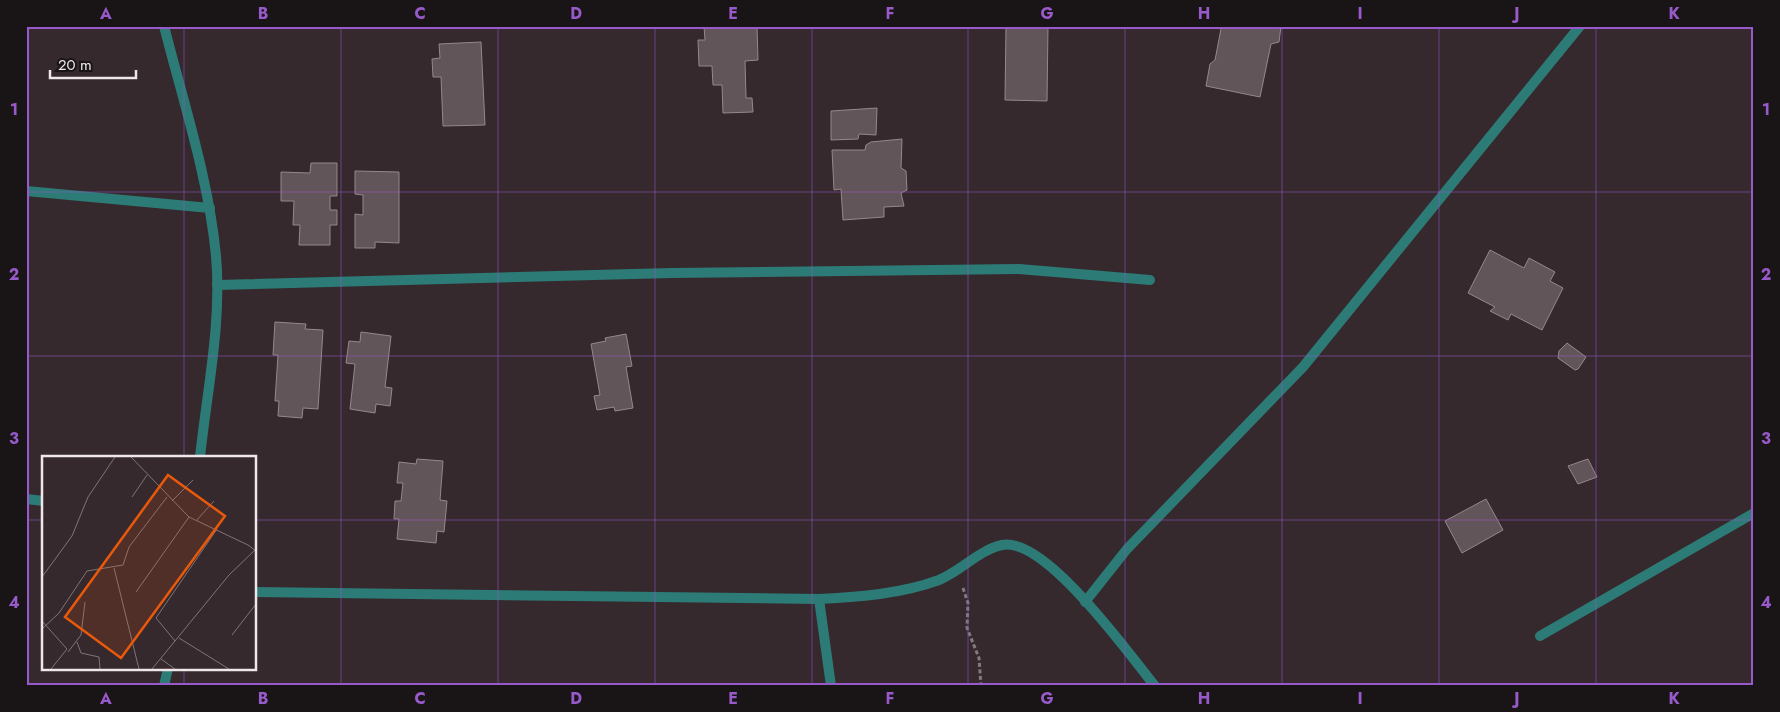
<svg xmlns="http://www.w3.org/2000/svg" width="1780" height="712" font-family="Jost,sans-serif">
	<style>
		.building { fill: #625559; stroke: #96878b }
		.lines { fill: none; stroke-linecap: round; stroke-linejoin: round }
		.path { stroke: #84797c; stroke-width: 3; stroke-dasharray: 4 2.5; stroke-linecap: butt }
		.service { stroke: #2d7b76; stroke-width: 10 }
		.minor { stroke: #2d7b76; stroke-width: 10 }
		.grid { fill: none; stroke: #985aca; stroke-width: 1; stroke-opacity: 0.55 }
		.inset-road { fill: none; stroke: #7f7578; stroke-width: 1 }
		.view { fill: #e8590c; fill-opacity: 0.15; stroke: #e8590c; stroke-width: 2.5 }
		.inset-edge { fill: none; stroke: #efe6e9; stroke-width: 2.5 }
		.neatline { fill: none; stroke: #985aca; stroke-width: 2 }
		.grid-label { font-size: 16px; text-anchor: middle; font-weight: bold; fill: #985aca }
	</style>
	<rect width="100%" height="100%" fill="#35292d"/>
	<!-- building -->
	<g class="building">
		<path d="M704 26H757L758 60 745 61 746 98H752L753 112 723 113 722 85H713L712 66H699L698 40H705Z"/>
		<path d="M1006 26H1048L1047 101 1005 100Z"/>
		<path d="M1217 26H1281L1279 42 1271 44 1260 97 1206 86 1210 64 1215 60 1221 29Z"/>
		<path d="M481 42 485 125 443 126 441 77H433L432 59 440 58 439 44Z"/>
		<path d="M877 108 876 135 859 134 858 139 831 140V111Z"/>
		<path d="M902 139 901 168 906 171 907 190 901 193 904 206 884 207V217L843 220 841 189 834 190 832 150H865L866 145 871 142Z"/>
		<path d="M311 163H337V196H330V210H337V225H330V245H299L300 225H293L294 201H281V172L310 173Z"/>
		<path d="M355 171 399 172V243L375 242V248H355V214L363 215V195L355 194Z"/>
		<path d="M1490 250 1524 268 1529 258 1555 272 1550 281 1563 288 1542 330 1511 314 1508 320 1490 311 1495 307 1468 293Z"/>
		<path d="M275 322 306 324 305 329 323 330 318 409 303 408 302 418 278 416 279 401H275L278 355H273Z"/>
		<path d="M361 332 391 336 385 387 392 388 390 406 376 404 375 413 350 409 355 364 346 363 349 341 360 342Z"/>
		<path d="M626 334 632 366 626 367 633 408 615 411 614 407 597 410 594 396 600 395 591 344 606 341 605 338Z"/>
		<path d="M1567 343 1586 357 1578 369 1575 370 1558 358 1559 351Z"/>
		<path d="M417 459 443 461 440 500 447 501 444 532 437 531 436 543 397 539 399 519H394L395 501H401L403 483H397L399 462 416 464Z"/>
		<path d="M1588 459 1597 477 1578 484 1568 466Z"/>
		<path d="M1486 499 1503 530 1462 553 1445 521Z"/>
	</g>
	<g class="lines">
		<!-- path -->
		<path class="path" d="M963 588 968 603 967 628 979 658 981 686"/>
		<!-- service -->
		<g class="service">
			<path d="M26 191 210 208"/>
			<path d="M26 499 44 501"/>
			<path d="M819 599 831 686"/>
			<path d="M1540 636 1754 513"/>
		</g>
		<!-- minor -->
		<g class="minor">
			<path d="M164 26C183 101 209 180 216 256 222 322 207 391 200 457"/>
			<path d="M217 285 672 273 1019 269 1150 280"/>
			<path d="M255 592 819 599C859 597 901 594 939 580 961 571 979 550 1002 545 1045 536 1129 654 1155 686"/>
			<path d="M1085 602 1127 549 1303 367 1580 26"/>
			<path d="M164 686 168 668"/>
		</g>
	</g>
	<!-- grid -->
	<path class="grid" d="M184 26V457M341 26V686M498 26V686M655 26V686M812 26V686M968 26V686M1125 26V686M1282 26V686M1439 26V686M1596 26V686M26 192H1754M26 356H1754M26 520H44M255 520H1754M184 668V686"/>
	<!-- overview -->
	<g transform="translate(42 456)">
		<rect width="214" height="214" fill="#35292d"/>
		<path class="inset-road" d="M89 1 147 61 206 89 214 95M90 41 105 19M130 45 151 24M154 65 172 45M72 112 97 213M0 121 30 80 46 41 73 1M94 136 147 61M0 165 25 193 9 213M0 173 17 157 45 115 81 109 87 91 125 41M190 179 214 148M137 182 187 213M133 185 114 162 175 73M35 186 39 197 57 201 58 213M26 196 39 179 43 146M119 203 133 213M110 213 187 119 214 93"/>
		<path class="view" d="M126 19 183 60 79 202 23 161Z"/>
		<rect width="214" height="214" class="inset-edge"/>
	</g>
	<!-- border -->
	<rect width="1780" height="712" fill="none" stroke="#191415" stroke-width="55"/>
	<!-- scale -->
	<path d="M50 70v8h86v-8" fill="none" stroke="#efe6e9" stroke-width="2.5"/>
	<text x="58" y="70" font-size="15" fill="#efe6e9" stroke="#191415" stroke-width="4" paint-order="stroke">20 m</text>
	<rect x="28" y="28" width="1724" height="656" class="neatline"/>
	<g class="grid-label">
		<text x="106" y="19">A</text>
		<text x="263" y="19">B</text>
		<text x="420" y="19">C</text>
		<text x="576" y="19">D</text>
		<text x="733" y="19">E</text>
		<text x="890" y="19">F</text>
		<text x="1047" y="19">G</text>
		<text x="1204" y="19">H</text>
		<text x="1360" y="19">I</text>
		<text x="1517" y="19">J</text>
		<text x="1674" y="19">K</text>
		<text x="14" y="115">1</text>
		<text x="1766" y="115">1</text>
		<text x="14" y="280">2</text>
		<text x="1766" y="280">2</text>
		<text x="14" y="444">3</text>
		<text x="1766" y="444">3</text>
		<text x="14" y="608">4</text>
		<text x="1766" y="608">4</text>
		<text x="106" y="704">A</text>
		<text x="263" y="704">B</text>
		<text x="420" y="704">C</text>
		<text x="576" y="704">D</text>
		<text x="733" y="704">E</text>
		<text x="890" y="704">F</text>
		<text x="1047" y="704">G</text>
		<text x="1204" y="704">H</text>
		<text x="1360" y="704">I</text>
		<text x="1517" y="704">J</text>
		<text x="1674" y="704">K</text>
	</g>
</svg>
